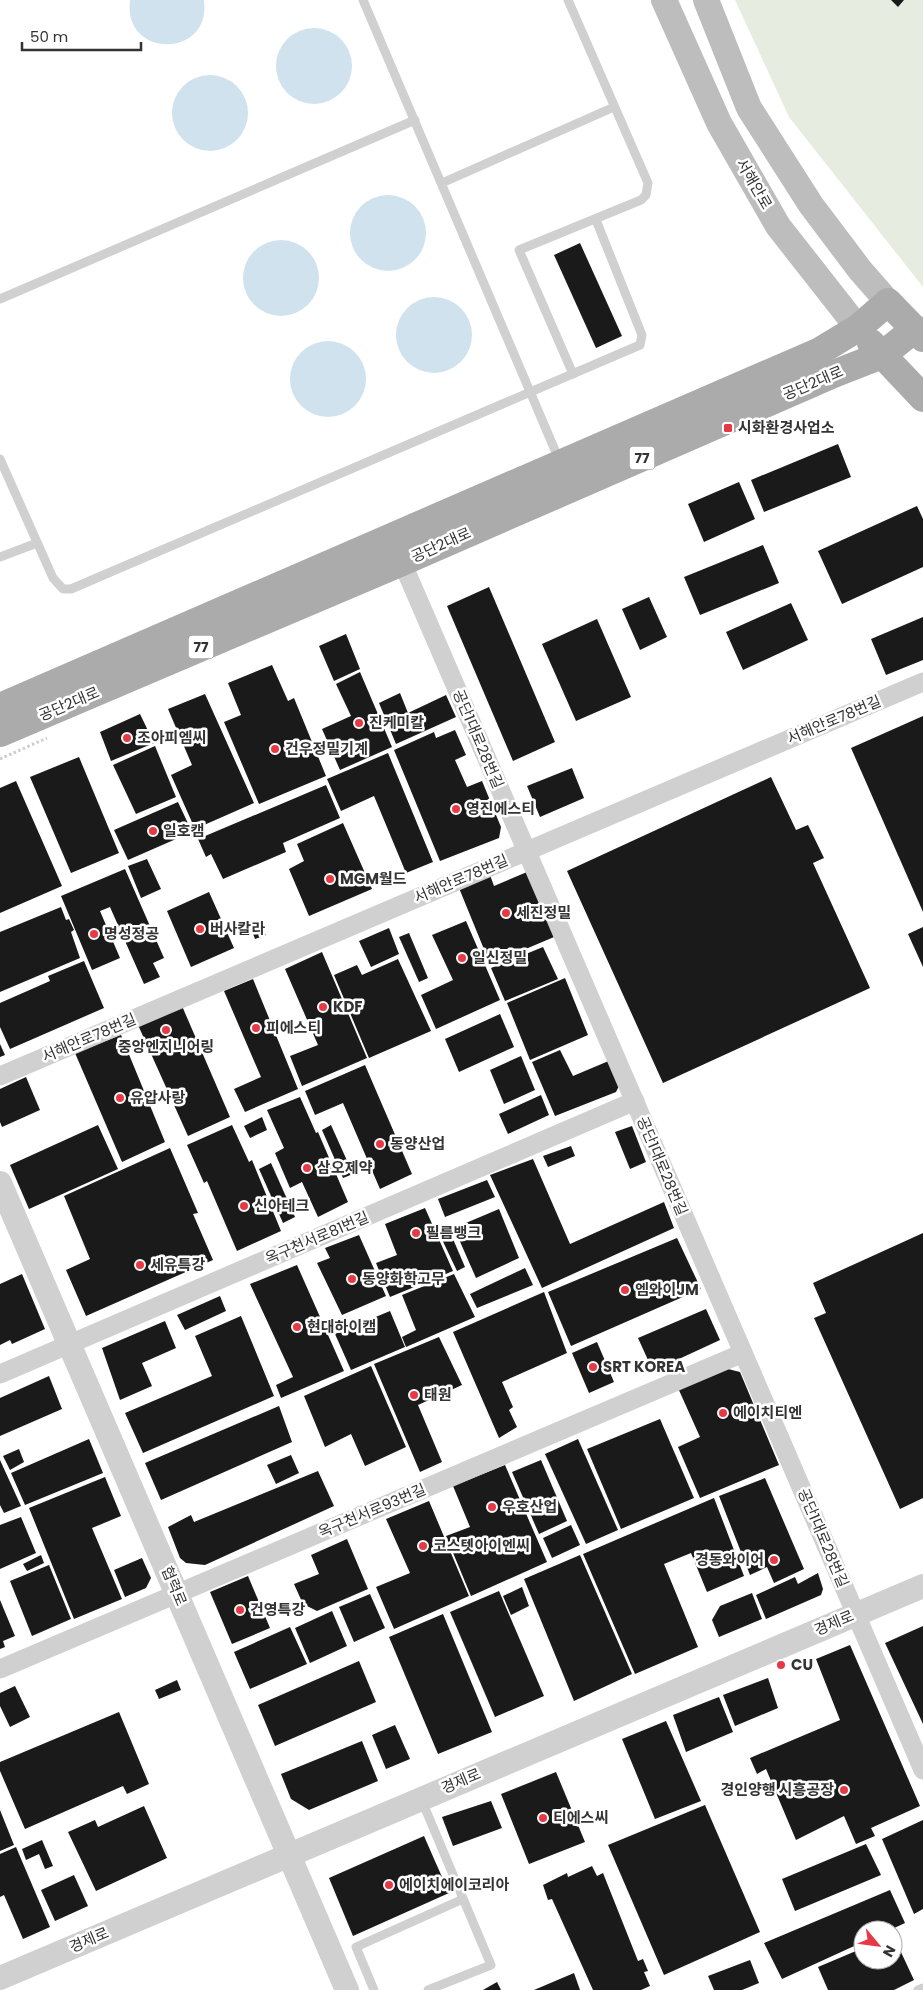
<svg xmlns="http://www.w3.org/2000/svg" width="923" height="1990" font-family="Poppins,'Noto Sans KR',sans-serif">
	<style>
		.green { fill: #e6ecdf }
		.water { fill: #cfe2ee }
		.building { fill: #1a1a1a }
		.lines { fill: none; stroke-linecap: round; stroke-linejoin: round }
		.path { stroke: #cdcdcd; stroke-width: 3; stroke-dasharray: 2.5 2.5; stroke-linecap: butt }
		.service { stroke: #d0d0d0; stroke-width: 9 }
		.minor { stroke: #d0d0d0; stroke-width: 19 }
		.tertiary { stroke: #d0d0d0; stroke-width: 24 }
		.secondary { stroke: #bdbdbd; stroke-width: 26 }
		.primary { stroke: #ababab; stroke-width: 28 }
		.poi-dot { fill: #e63946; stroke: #fff; stroke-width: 2 }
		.labels { text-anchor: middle; stroke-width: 5; stroke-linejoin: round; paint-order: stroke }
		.shield { fill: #fff; stroke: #707070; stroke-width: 1 }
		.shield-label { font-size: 14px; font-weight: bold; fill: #333 }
		.street-label { font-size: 15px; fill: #333; stroke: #fff }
		.poi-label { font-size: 15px; font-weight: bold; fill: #333; stroke: #fff; text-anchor: start }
	</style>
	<rect width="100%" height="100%" fill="#fff"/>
	<!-- green -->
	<path class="green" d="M735 0H923V287L789 117Z"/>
	<!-- water -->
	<g class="water">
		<path d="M130 0H204C212 59 122 59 130 0Z"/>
		<circle cx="314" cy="66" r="38"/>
		<circle cx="210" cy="113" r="38"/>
		<circle cx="388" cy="233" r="38"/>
		<circle cx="281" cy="278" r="38"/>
		<circle cx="434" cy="335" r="38"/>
		<circle cx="328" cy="379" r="38"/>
	</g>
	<!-- building -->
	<g class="building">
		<path d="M891 0H904L898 7Z"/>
		<path d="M580 243 622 336 596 348 554 255Z"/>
		<path d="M838 444 851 477 764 512 751 480Z"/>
		<path d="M739 482 755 519 704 542 688 504Z"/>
		<path d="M917 506 923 519V567L842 604 818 551Z"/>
		<path d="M763 545 779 583 700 615 684 577Z"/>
		<path d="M489 587 555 742 513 761 447 606Z"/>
		<path d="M649 597 667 637 640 650 622 609Z"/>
		<path d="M791 603 808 640 743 670 726 632Z"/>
		<path d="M923 617V660L886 675 871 639Z"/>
		<path d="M597 619 631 697 576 721 542 644Z"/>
		<path d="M346 634 360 669 334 681 319 646Z"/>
		<path d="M272 665 288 701 294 698 326 776 259 804 224 722 241 715 228 683Z"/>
		<path d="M360 672 392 747 340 770 322 729 351 716 336 684Z"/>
		<path d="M400 693 408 713 446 695 456 717 396 744 379 703Z"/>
		<path d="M205 694 254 803 195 829 171 775 192 765 168 709Z"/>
		<path d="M140 714 154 743 111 761 100 732Z"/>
		<path d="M923 716V912L851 748Z"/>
		<path d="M455 730 466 755 455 760 467 787 482 781 501 827 499 838 440 861 394 750 434 732 436 738Z"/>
		<path d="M155 746 176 797 136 814 113 765Z"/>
		<path d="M388 753 433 862 406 873 374 796 341 811 327 779Z"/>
		<path d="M79 757 119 853 71 873 30 777Z"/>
		<path d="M572 768 584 798 540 817 527 786Z"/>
		<path d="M771 777 796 830 808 825 824 858 813 863 870 988 663 1083 567 871Z"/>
		<path d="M16 781 62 886 0 913V788Z"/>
		<path d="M326 785 340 818 283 843 286 852 223 879 211 854 206 857 198 839Z"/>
		<path d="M178 802 192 832 128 860 114 830Z"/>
		<path d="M343 823 372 889 309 916 289 869 304 861 297 844Z"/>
		<path d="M147 859 161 889 141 898 128 866Z"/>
		<path d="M125 869 164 958 153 963 160 977 144 984 110 907 100 911 120 958 92 970 61 896Z"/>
		<path d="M527 872 554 937 490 964 459 888 490 875 494 886Z"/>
		<path d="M209 892 234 948 191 967 167 911Z"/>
		<path d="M61 907 66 920 69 919 74 930 71 932 80 958 0 992V932Z"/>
		<path d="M466 921 500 1000 436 1029 421 995 453 980 432 935Z"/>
		<path d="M262 927 266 935 255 939 252 931Z"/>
		<path d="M923 927V967L908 934Z"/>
		<path d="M389 928 399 954 371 967 359 941Z"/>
		<path d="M409 933 428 978 419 982 399 937Z"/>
		<path d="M543 947 558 979 505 1001 491 968Z"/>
		<path d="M322 952 367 1058 302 1086 290 1056 318 1045 285 969Z"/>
		<path d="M398 959 431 1031 369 1058 334 975 357 965 362 975Z"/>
		<path d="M84 961 104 1008 10 1049 0 1027V1003L50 981 48 976Z"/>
		<path d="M565 978 588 1035 530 1060 507 1003Z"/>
		<path d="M253 979 298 1089 245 1112 234 1089 261 1077 224 991Z"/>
		<path d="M182 1006 230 1117 188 1136 138 1025Z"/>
		<path d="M500 1014 514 1047 459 1072 445 1039Z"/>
		<path d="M121 1035 165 1142 122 1162 75 1053Z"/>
		<path d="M0 1044 5 1055 0 1057Z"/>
		<path d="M560 1050 573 1076 611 1060 620 1084 616 1092 555 1116 532 1062Z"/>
		<path d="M521 1056 535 1090 504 1104 490 1070Z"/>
		<path d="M365 1065 412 1174 380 1189 343 1103 315 1115 305 1091Z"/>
		<path d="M26 1077 40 1110 2 1127 0 1122V1089Z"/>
		<path d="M541 1095 549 1115 508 1134 499 1114Z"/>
		<path d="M300 1097 316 1133 318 1132 348 1202 318 1217 302 1182 290 1188 275 1153 284 1148 267 1110Z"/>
		<path d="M262 1117 267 1130 250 1138 244 1126Z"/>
		<path d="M98 1125 118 1169 29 1209 10 1165Z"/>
		<path d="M232 1125 249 1162 252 1160 281 1231 237 1251 207 1181 204 1183 187 1145Z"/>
		<path d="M331 1125 353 1174 343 1178 322 1130Z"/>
		<path d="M632 1126 646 1162 630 1169 615 1132Z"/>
		<path d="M571 1146 575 1156 548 1167 543 1156Z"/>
		<path d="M170 1148 198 1213 193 1214 213 1260 86 1316 66 1270 90 1259 64 1196Z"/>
		<path d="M533 1159 570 1244 664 1202 674 1228 542 1288 490 1175Z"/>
		<path d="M271 1163 295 1217 283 1223 259 1169Z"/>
		<path d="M487 1180 495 1197 445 1217 438 1199Z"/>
		<path d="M425 1208 453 1271 390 1297 376 1263 397 1255 385 1224Z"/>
		<path d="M499 1209 519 1258 476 1278 454 1228Z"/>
		<path d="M447 1225 465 1267 457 1271 437 1229Z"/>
		<path d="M923 1233V1498L900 1509 814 1318 826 1313 813 1283Z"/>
		<path d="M359 1235 386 1296 342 1315 317 1263 330 1258 325 1248Z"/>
		<path d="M677 1238 701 1289 571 1346 548 1292Z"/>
		<path d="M297 1265 344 1371 281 1398 276 1385 293 1377 250 1284Z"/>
		<path d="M525 1268 533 1285 477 1308 470 1294Z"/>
		<path d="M22 1274 45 1329 12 1344 10 1340 0 1345V1284Z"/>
		<path d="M454 1274 475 1317 406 1347 402 1337 416 1330 402 1295Z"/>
		<path d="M544 1292 567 1353 502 1382 513 1407 509 1410 517 1427 499 1438 453 1332Z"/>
		<path d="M220 1296 226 1311 185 1330 177 1315Z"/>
		<path d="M706 1309 720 1340 653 1371 638 1338Z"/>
		<path d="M390 1311 405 1347 351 1370 335 1334Z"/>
		<path d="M241 1316 274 1396 143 1453 125 1413 212 1376 195 1336Z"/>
		<path d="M165 1321 176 1348 142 1363 152 1386 120 1400 102 1348Z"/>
		<path d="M439 1337 462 1385 418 1405 442 1462 420 1472 374 1364Z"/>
		<path d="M597 1342 614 1382 589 1393 572 1353Z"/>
		<path d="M371 1366 406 1447 365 1466 351 1434 325 1447 304 1396Z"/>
		<path d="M724 1368 740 1372 779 1465 700 1498 678 1447 700 1437 678 1388Z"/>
		<path d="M49 1376 62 1409 0 1436V1398Z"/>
		<path d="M279 1406 292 1442 161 1500 145 1463Z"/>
		<path d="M660 1419 694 1498 621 1529 587 1449Z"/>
		<path d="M89 1439 103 1473 25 1505 11 1473Z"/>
		<path d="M578 1439 618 1530 586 1544 545 1454Z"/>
		<path d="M19 1449 24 1462 10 1470 3 1456Z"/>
		<path d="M291 1455 299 1473 276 1484 267 1465Z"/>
		<path d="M0 1460 21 1506 4 1513 0 1505Z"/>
		<path d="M541 1460 567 1521 539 1534 512 1472Z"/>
		<path d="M505 1465 547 1562 471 1596 446 1536 470 1527 453 1486Z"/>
		<path d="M318 1471 334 1506 205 1565 186 1563 180 1558 168 1527 191 1515 194 1522Z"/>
		<path d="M105 1477 121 1516 92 1528 122 1599 74 1619 29 1508Z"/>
		<path d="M765 1478 804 1569 774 1583 767 1567 750 1575 719 1496Z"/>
		<path d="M714 1498 744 1576 707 1592 691 1553 664 1564 698 1647 635 1674 583 1554Z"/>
		<path d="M429 1501 469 1596 394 1629 376 1587 410 1573 386 1519Z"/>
		<path d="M21 1517 36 1553 0 1569V1525Z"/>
		<path d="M571 1525 580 1545 552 1558 543 1538Z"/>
		<path d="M347 1539 368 1589 317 1611 303 1604 294 1584 319 1574 311 1555Z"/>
		<path d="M41 1555 44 1563 27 1571 23 1564Z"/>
		<path d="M580 1555 632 1674 574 1701 524 1579Z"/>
		<path d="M142 1558 151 1578 146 1588 125 1597 114 1570Z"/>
		<path d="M49 1565 71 1619 32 1636 10 1581Z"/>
		<path d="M818 1573 823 1589 821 1595 766 1619 756 1595 795 1577 798 1584Z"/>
		<path d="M248 1576 270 1628 232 1644 210 1592Z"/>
		<path d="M522 1587 529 1606 511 1615 503 1596Z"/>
		<path d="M499 1591 544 1696 495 1717 450 1612Z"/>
		<path d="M752 1593 762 1619 719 1637 712 1620 720 1606Z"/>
		<path d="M370 1594 385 1628 354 1642 339 1607Z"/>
		<path d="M0 1600 15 1636 3 1641 5 1647 0 1649Z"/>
		<path d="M332 1611 347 1646 310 1663 295 1628Z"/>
		<path d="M443 1614 492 1732 438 1754 389 1637Z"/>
		<path d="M923 1626V1724L885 1643Z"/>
		<path d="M290 1627 307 1664 250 1689 234 1652Z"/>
		<path d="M850 1645 920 1806 871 1828 875 1836 856 1844 844 1816 796 1840 766 1769 757 1774 750 1758 840 1720 816 1659Z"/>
		<path d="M359 1661 376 1702 275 1746 258 1705Z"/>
		<path d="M768 1678 778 1708 735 1726 723 1695Z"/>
		<path d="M177 1680 181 1690 159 1699 155 1690Z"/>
		<path d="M15 1686 30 1717 10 1727 0 1706V1693Z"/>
		<path d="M719 1697 733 1732 686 1752 673 1715Z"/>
		<path d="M119 1712 149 1784 127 1794 123 1786 25 1829 0 1771V1762Z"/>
		<path d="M666 1721 701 1801 655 1819 622 1739Z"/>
		<path d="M395 1725 410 1759 386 1769 372 1735Z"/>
		<path d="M362 1741 378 1781 309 1810 291 1799 281 1774Z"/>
		<path d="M556 1772 585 1842 529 1864 501 1794Z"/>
		<path d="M491 1801 502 1828 453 1846 442 1817Z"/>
		<path d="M705 1805 760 1932 664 1975 608 1845Z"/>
		<path d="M144 1806 167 1858 96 1891 68 1832 95 1820 98 1827Z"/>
		<path d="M0 1810 14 1845 0 1851Z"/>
		<path d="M923 1820V1909L914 1914 882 1839Z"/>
		<path d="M424 1836 449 1893 353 1936 329 1878Z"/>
		<path d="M42 1840 53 1866 45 1869 39 1854 26 1860 22 1849Z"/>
		<path d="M866 1844 881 1875 795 1911 782 1879Z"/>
		<path d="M16 1847 50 1927 23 1939 4 1895 0 1897V1854Z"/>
		<path d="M592 1866 597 1876 603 1873 638 1961 643 1959 648 1971 644 1972 650 1986 641 1990H593L552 1899 548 1900 543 1885 567 1873 568 1877Z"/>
		<path d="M74 1875 88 1906 55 1921 41 1890Z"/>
		<path d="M890 1890 905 1923 890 1930H863V1942L782 1979 764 1943Z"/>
		<path d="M893 1935 914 1980 894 1990H828L818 1967 863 1948V1960H893Z"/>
		<path d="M750 1960 759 1983 742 1990H714L708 1976Z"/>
		<path d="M574 1973 580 1990H534Z"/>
		<path d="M497 1982 501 1990H483Z"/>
	</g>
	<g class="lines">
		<!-- path -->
		<path class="path" d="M0 759 47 738"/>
		<!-- service -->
		<g class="service">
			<path d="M363 0 560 462"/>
			<path d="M568 0 648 183 646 195 641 200 519 250 573 374"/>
			<path d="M442 183 614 107"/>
			<path d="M0 299 415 120"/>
			<path d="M0 459 53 578 63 589H71L640 345 642 335 596 220"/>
			<path d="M0 557 37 543"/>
			<path d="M422 1801 491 1965 428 1990"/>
			<path d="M374 1990 356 1947 463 1899"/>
			<path d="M918 1990 923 1988"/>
		</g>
		<!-- minor -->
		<g class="minor">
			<path d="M402 562 923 1770"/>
			<path d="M0 1076 923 682"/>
			<path d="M0 1374 635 1101"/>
			<path d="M0 1669 743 1353"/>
		</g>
		<!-- tertiary -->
		<g class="tertiary">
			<path d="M0 1183 347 1990"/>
			<path d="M0 1978 923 1586"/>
		</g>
		<!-- secondary -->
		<g class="secondary">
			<path d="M664 0 719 123 778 226 858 328"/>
			<path d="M706 0 749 108 811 205 860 270 888 302"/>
		</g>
		<!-- primary -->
		<g class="primary">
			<path d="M871 343 923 398"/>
			<path d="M0 707 820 351 858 328 888 302 923 338"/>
			<path d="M0 733 402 562 836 373 882 355 915 329"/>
		</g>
	</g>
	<!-- markers -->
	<g class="poi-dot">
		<rect x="723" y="423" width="10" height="10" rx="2.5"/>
		<circle cx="359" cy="723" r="5"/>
		<circle cx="127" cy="738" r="5"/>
		<circle cx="275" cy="749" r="5"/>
		<circle cx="456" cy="809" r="5"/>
		<circle cx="153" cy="831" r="5"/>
		<circle cx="330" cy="879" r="5"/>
		<circle cx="506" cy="913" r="5"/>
		<circle cx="200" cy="929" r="5"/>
		<circle cx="94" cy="934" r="5"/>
		<circle cx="462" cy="958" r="5"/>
		<circle cx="323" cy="1007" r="5"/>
		<circle cx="256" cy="1028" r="5"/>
		<circle cx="166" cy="1030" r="5"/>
		<circle cx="120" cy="1098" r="5"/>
		<circle cx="380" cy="1144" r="5"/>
		<circle cx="307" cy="1168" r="5"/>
		<circle cx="244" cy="1206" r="5"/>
		<circle cx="416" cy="1233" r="5"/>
		<circle cx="140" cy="1265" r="5"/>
		<circle cx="352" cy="1279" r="5"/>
		<circle cx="625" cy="1290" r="5"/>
		<circle cx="297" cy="1327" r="5"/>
		<circle cx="593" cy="1367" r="5"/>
		<circle cx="414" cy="1395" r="5"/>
		<circle cx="723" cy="1413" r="5"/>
		<circle cx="492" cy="1507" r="5"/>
		<circle cx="423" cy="1546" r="5"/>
		<circle cx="774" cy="1560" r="5"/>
		<circle cx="240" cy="1610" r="5"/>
		<circle cx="781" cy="1665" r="5"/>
		<circle cx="844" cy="1790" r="5"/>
		<circle cx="543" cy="1818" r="5"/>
		<circle cx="389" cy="1885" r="5"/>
	</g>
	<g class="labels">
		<!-- shield labels -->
		<g class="shield">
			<rect x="629.5" y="446.5" width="25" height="23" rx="4"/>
			<rect x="188.5" y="635.5" width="25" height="23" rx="4"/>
		</g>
		<g class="shield-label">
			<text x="642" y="463">77</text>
			<text x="201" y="652">77</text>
		</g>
		<!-- street labels -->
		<g class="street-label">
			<text transform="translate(754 184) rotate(60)" y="5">서해안로</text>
			<text transform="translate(813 383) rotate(-23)" y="5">공단2대로</text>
			<text transform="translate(441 545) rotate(-24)" y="5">공단2대로</text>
			<text transform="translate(69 704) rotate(-23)" y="5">공단2대로</text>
			<text transform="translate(834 720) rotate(-23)" y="5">서해안로78번길</text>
			<text transform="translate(478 739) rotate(67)" y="5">공단1대로28번길</text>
			<text transform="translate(461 879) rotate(-23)" y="5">서해안로78번길</text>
			<text transform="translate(89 1038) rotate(-23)" y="5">서해안로78번길</text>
			<text transform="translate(662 1166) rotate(67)" y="5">공단1대로28번길</text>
			<text transform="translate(317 1238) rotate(-23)" y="5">옥구천서로81번길</text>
			<text transform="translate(372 1511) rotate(-23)" y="5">옥구천서로93번길</text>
			<text transform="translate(823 1538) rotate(67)" y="5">공단1대로28번길</text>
			<text transform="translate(174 1586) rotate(67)" y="5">협력로</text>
			<text transform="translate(834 1623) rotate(-23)" y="5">경제로</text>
			<text transform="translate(461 1781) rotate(-23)" y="5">경제로</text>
			<text transform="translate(89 1940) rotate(-23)" y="5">경제로</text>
		</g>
		<!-- poi labels -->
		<g class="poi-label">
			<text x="738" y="433">시화환경사업소</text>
			<text x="369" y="728">진케미칼</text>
			<text x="137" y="743">조아피엠씨</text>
			<text x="285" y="754">건우정밀기계</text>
			<text x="466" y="814">영진에스티</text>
			<text x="163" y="836">일호캠</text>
			<text x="340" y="884">MGM월드</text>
			<text x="516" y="918">세진정밀</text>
			<text x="210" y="934">버사칼라</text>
			<text x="104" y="939">명성정공</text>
			<text x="472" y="963">일신정밀</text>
			<text x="333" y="1012">KDF</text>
			<text x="266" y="1033">피에스티</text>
			<text x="166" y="1052" text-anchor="middle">중앙엔지니어링</text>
			<text x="130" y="1103">유압사랑</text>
			<text x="390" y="1149">동양산업</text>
			<text x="317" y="1173">삼오제약</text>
			<text x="254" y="1211">신아테크</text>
			<text x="426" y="1238">필름뱅크</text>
			<text x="150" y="1270">세유특강</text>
			<text x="362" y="1284">동양화학고무</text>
			<text x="635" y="1295">엠와이JM</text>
			<text x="307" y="1332">현대하이캠</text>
			<text x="603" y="1372">SRT KOREA</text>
			<text x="424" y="1400">태원</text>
			<text x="733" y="1418">에이치티엔</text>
			<text x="502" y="1512">우호산업</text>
			<text x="433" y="1551">코스텟아이엔씨</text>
			<text x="764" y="1565" text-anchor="end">경동와이어</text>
			<text x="250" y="1615">건영특강</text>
			<text x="791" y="1670">CU</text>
			<text x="834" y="1795" text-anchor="end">경인양행 시흥공장</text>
			<text x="553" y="1823">티에스씨</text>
			<text x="399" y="1890">에이치에이코리아</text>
		</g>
	</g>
	<!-- north arrow -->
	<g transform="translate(878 1945) rotate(119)"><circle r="24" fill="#ffffff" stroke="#adadad"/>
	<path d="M0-4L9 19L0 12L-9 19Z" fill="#e63946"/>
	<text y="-8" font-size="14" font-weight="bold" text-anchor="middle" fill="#333333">N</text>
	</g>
	<!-- scale -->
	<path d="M22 42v8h119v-8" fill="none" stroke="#333333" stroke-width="2.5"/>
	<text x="30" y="42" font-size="15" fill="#333333" stroke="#ffffff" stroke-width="4" paint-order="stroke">50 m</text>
</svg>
